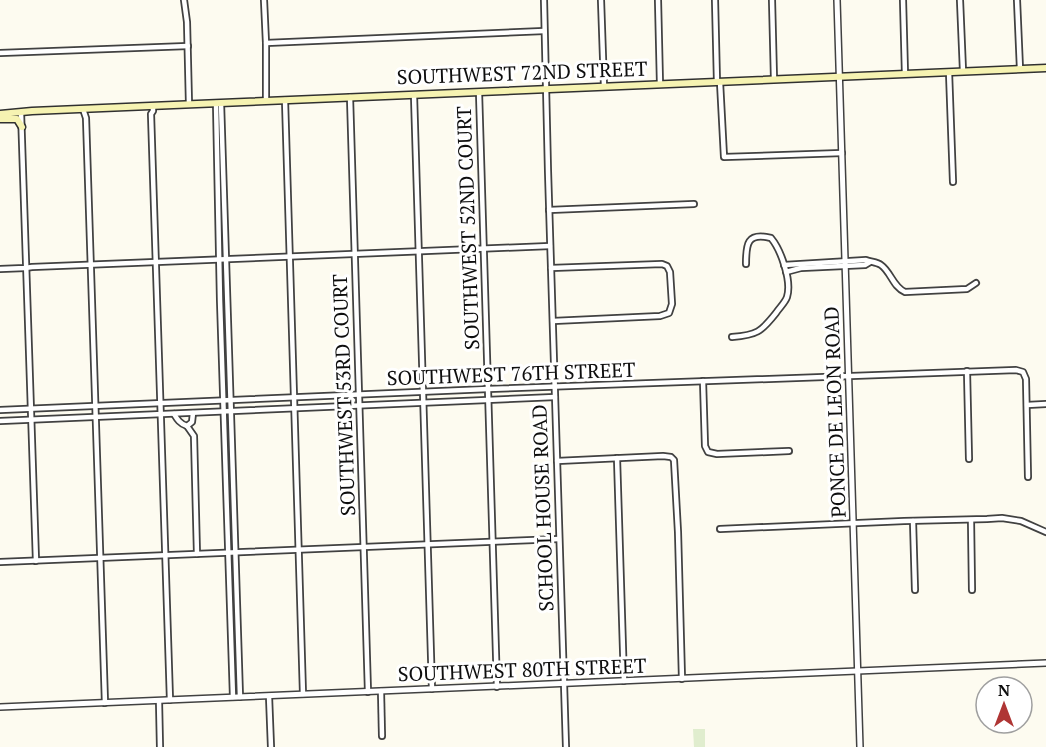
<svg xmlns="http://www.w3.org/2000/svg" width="1046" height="747" font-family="'PT Serif',serif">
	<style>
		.pitch { fill: #e0edce }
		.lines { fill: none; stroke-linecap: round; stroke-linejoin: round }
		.minor-casing { stroke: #414141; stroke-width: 8 }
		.tertiary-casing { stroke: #414141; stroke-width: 8 }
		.secondary-casing { stroke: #303030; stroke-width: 9 }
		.minor { stroke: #fff; stroke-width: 4.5 }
		.tertiary { stroke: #fff; stroke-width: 5 }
		.secondary { stroke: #f6f3b2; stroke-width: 6 }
		.labels { text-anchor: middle; stroke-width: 6; stroke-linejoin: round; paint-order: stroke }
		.street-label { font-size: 20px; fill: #0e0e0e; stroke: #fff }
	</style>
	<rect width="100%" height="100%" fill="#fdfbf0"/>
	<!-- pitch -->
	<path class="pitch" d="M693 729H705V747H694Z"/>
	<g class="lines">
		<!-- minor casing -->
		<g class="minor-casing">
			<g id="minor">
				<path d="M184 0 187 22 189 104"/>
				<path d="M264 0 266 43V101"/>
				<path d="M544 0 548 171 566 747"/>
				<path d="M601 0 604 86"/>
				<path d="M658 0 660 84"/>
				<path d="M715 0 717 82"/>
				<path d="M772 0 774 79"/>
				<path d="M903 0 905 74"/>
				<path d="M960 0 963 71"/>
				<path d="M1017 0 1020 69"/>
				<path d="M266 43 544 31"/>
				<path d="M0 53 188 46"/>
				<path d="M949 72 953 182"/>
				<path d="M720 82 724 157 842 153"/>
				<path d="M479 92 497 687"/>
				<path d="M414 95 432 689"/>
				<path d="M350 97 368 692"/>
				<path d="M285 100 303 694"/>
				<path d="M216 103 220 300 233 697"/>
				<path d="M221 103 240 697"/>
				<path d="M153 106V111L151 114 170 700"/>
				<path d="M83 109 86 118 105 703"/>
				<path d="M21 112 36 561"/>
				<path d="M549 210 694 204"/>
				<path d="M784 265 866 260C871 262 877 262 881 265 891 272 893 287 905 292L967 289 976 283"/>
				<path d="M551 268 662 264 667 266 670 272 672 304 669 313 660 316 553 321"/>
				<path d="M0 269 25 268 32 267 550 246"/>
				<path d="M786 272 801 268 865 265 870 262"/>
				<path d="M732 337C757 335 761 332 776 313 779 308 785 303 787 297 792 281 781 250 771 238 747 232 746 244 746 264"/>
				<path d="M967 371 969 459"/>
				<path d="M703 381 705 446 708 452 717 454 789 451"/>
				<path d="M1027 405 1046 404"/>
				<path d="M0 410 488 389 1016 370 1023 372 1026 379 1028 477"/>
				<path d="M174 414C177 419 180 424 187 426L192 422 193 413"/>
				<path d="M0 421 555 397"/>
				<path d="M187 426 194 436 197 554"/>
				<path d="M617 458 624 681"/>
				<path d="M557 461 663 456 671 457 674 460 678 532 682 679"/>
				<path d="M971 520 972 590"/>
				<path d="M913 521 915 590"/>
				<path d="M720 529 904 521 987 519 1002 518 1021 521 1046 532"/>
				<path d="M0 562 559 539"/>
				<path d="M381 691 382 736"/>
				<path d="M269 696 271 747"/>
				<path d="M159 701 160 747"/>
			</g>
		</g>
		<!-- tertiary casing -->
		<g class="tertiary-casing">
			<g id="tertiary">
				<path d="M837 0 860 747"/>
				<path d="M0 707 1046 663"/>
			</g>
		</g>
		<!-- secondary casing -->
		<g class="secondary-casing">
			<g id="secondary">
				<path d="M0 114 32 111 1046 68"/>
				<path d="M0 119H17L22 127"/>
			</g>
		</g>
		<!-- minor -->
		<use href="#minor" class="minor"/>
		<!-- tertiary -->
		<use href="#tertiary" class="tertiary"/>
		<!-- secondary -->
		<use href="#secondary" class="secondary"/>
	</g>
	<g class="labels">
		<!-- street labels -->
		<g class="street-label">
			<text transform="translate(522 73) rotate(-2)" y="7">SOUTHWEST 72ND STREET</text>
			<text transform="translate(468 228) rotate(-92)" y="7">SOUTHWEST 52ND COURT</text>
			<text transform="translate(511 374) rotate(-2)" y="7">SOUTHWEST 76TH STREET</text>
			<text transform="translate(344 395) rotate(-92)" y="7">SOUTHWEST 53RD COURT</text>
			<text transform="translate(835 412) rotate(-92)" y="7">PONCE DE LEON ROAD</text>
			<text transform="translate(543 508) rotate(-92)" y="7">SCHOOL HOUSE ROAD</text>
			<text transform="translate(522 670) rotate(-2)" y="7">SOUTHWEST 80TH STREET</text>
		</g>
	</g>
	<!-- north arrow -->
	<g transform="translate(1004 705)"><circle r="28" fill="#ffffff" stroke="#9f9f9f" stroke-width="1.5"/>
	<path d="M0-4.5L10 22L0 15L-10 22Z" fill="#af3534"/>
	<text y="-9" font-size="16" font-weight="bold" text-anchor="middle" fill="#0e0e0e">N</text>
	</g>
</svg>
